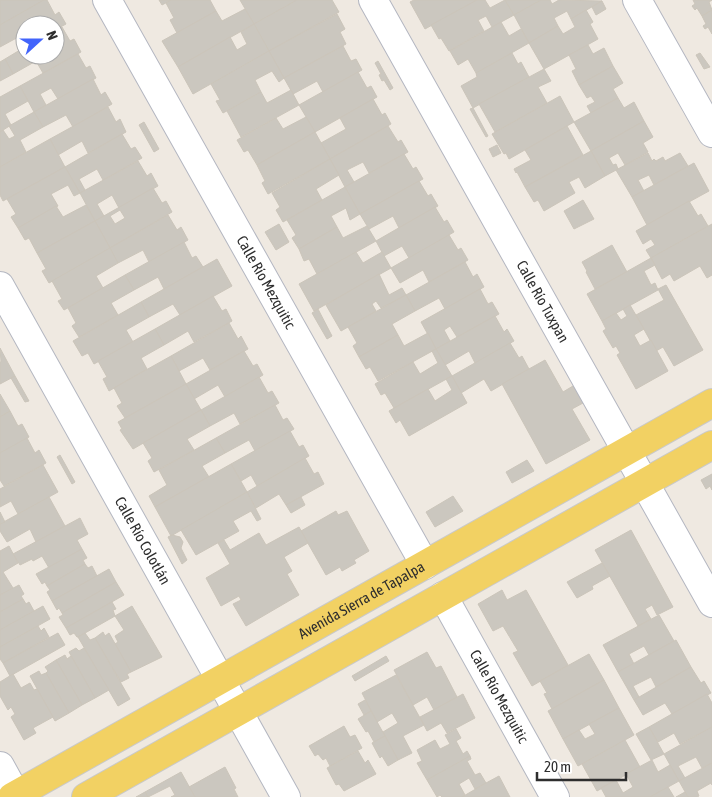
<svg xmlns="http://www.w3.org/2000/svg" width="712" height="797" font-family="'Asap Condensed',sans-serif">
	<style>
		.building { fill: #cbc7bf; stroke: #cbc5ba; fill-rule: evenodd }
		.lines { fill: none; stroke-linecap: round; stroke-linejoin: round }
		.minor-casing { stroke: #b4b7c1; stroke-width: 30 }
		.major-casing { stroke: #c9c9c9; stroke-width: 30 }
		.minor { stroke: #fff; stroke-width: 28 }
		.major { stroke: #f2d163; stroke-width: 28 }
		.labels { text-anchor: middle; stroke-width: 4.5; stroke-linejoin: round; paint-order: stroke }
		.street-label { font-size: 15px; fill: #2e2e2e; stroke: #fff }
	</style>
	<rect width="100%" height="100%" fill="#efe9e1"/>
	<!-- building -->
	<g class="building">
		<path d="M0 0H44L0 25Z"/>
		<path d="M44 0H47L55 15 59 12 66 24 55 30V25H25V41L22 35 0 47V25Z"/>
		<path d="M159 0H171L162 5Z"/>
		<path d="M171 0H210L216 11 177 33 170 20 174 18 166 3Z"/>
		<path d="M240 0H297L254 24Z"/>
		<path d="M297 0H332L339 12 269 51 254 24Z"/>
		<path d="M414 0H477L425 29 410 2Z"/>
		<path d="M477 0H485L490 8 505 0 514 15 492 27 486 16 478 20 484 31 449 51 441 38 439 39 431 25Z"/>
		<path d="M505 0H541L514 15Z"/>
		<path d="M541 0H550L552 4 559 0 602 1 571 19 567 11 554 18 558 26 529 43 514 15Z"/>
		<path d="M693 0H712L709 2 712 10 702 16 697 8 695 10 692 6 695 4Z"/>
		<path d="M602 1 606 9 596 15 592 7Z"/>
		<path d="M245 9 254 24 178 67 162 41 216 11 222 21Z"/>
		<path d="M586 10 593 22 590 24 598 39 544 69 529 43 558 26 563 34 575 27 571 19Z"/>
		<path d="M712 10V34L708 27 705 29 703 26 706 24 702 16Z"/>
		<path d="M337 14 345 29 340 32 346 44 284 78 269 51Z"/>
		<path d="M501 22 509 36 521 29 529 43 476 73 468 59 458 65 450 51Z"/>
		<path d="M254 24 269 51 193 94 178 67 230 37 237 50 247 44 241 32Z"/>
		<path d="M62 27 70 41 74 39 81 52 43 73 36 61 13 74 5 59 25 47V55H55V30Z"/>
		<path d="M588 45 593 54 604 48 613 66 579 85 572 71 576 69 569 55Z"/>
		<path d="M343 46 351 61 356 59 362 70 323 92 317 81 293 94 284 78Z"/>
		<path d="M269 51 284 78 279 82 272 71 255 80 261 92 223 113 216 101 220 100 211 84Z"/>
		<path d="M512 53 518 64 521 62 529 77 473 108 461 86 477 77 476 73Z"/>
		<path d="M700 53 710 67 704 69 696 55Z"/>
		<path d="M78 54 86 68 90 66 96 78 58 99 51 88 40 94 46 105 34 112 20 86Z"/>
		<path d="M5 59 13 74 0 81V62Z"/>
		<path d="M378 61 393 88 390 90 384 80 382 81 379 75 381 74 375 63Z"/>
		<path d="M613 66 623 83 613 89 618 98 591 113 587 106 595 102 591 96 587 98 579 85Z"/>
		<path d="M544 69 551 81 538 87 547 103 495 132 479 104Z"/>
		<path d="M358 72 367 88 371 86 377 97 315 132 299 105Z"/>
		<path d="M93 79 101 95 105 92 112 104 73 127 66 115 43 127 34 112Z"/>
		<path d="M20 86 28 101 5 114 11 125 0 132V97Z"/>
		<path d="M291 90 299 105 241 137 227 111 261 92 267 103Z"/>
		<path d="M560 96 574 122 509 159 506 153 504 154 492 134Z"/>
		<path d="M618 98 624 108 634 102 644 121 591 151 574 122Z"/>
		<path d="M373 99 382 115 385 113 391 124 330 159 321 143 346 129 340 118Z"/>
		<path d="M108 107 116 122 120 119 126 132 88 153 82 141 58 155 50 139Z"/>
		<path d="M473 108 488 136 486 137 470 109Z"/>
		<path d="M34 112 43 127 20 140 26 152 0 167V132L3 130 9 139 15 136 9 126Z"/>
		<path d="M306 117 315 132 257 165 248 150 244 152 237 140 276 118 283 129Z"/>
		<path d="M644 121 653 137 643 143 648 152 625 165 618 153 609 158 613 165 616 164 618 169 605 176 591 151Z"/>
		<path d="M144 122 159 149 154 152 139 125Z"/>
		<path d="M388 126 398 142 401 140 408 152 369 173 363 162 347 170 354 182 345 187 330 159Z"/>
		<path d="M567 126 583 155 525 187 517 172 516 173 514 169 531 160 525 150Z"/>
		<path d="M315 132 330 159 268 194 262 183 265 181 257 165Z"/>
		<path d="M122 134 131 149 135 147 142 158 103 180 97 169 79 179 85 190 80 193 65 167Z"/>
		<path d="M50 139 65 167 3 201 0 195V167Z"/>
		<path d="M497 145 501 153 493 157 489 149Z"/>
		<path d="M591 151 605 176 585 188 579 177 569 182 575 193 544 211 538 200 534 202 525 187Z"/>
		<path d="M648 153 652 161 654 159 656 161 663 157 665 161 680 153 688 166 654 185 649 175 638 180 644 191 632 197 616 170Z"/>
		<path d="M404 154 413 169 416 167 423 179 360 214 345 187Z"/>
		<path d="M330 159 339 175 316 189 322 200 283 222 276 210 280 207 272 193Z"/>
		<path d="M138 161 147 176 151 173 158 186 119 208 112 195 97 204 104 216 95 221 80 193Z"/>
		<path d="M694 163 709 191 647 225 632 197Z"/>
		<path d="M65 167 80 193 74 196 68 185 51 194 58 206 18 228 11 217 16 214 7 199Z"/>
		<path d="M419 181 428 196 431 194 438 206 399 228 393 216 369 229 360 214Z"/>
		<path d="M345 187 360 214 350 220 346 208 331 216 337 227 299 249 292 238 296 235 287 220Z"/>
		<path d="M153 188 162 203 166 201 172 212 110 248 95 221ZM120 210 125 218 115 224 110 216Z"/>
		<path d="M583 200 594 219 574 229 564 211Z"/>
		<path d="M689 201 698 216 701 214 708 226 651 258 646 250 655 245 651 239 643 244 636 231Z"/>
		<path d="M86 205 95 221 37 253 29 238 25 240 18 228 56 206 63 217Z"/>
		<path d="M435 207 444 222 447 220 454 232 409 258 402 246 384 256 376 241Z"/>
		<path d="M168 215 177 230 181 227 188 240 149 262 143 250 118 263 110 248Z"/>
		<path d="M95 221 110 248 49 283 42 271 46 269 37 253Z"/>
		<path d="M279 224 289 242 276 250 265 232Z"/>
		<path d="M712 224V275L707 278 700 266 674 281 670 274 662 279 651 258Z"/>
		<path d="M367 226 376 241 317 274 309 259 304 261 299 249 337 227 343 238Z"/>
		<path d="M449 235 458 250 461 248 468 260 429 282 423 270 400 283 391 268Z"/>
		<path d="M184 242 192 258 196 256 203 267 164 289 158 277 134 290 125 275Z"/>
		<path d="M612 245 627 272 595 289 586 272 587 271 582 262Z"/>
		<path d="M110 248 118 263 96 276 103 288 64 310 58 301 62 299 52 281Z"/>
		<path d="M356 252 363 263 382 252 391 268 314 311 299 284Z"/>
		<path d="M651 258 655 265 644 271 651 285 655 283 658 290 602 321 587 294Z"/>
		<path d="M217 259 232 286 180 315 173 304 149 317 141 302Z"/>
		<path d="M465 262 473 277 477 274 484 287 445 309 439 298 415 311 406 295Z"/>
		<path d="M379 274 389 295 402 288 406 295 381 308 376 301 372 304 376 311 341 331 326 305Z"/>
		<path d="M125 275 134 290 111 303 118 315 79 337 72 326 76 323 68 308Z"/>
		<path d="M666 285 703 350 674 366 663 347 656 351 636 315 664 300 658 289Z"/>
		<path d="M480 289 488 304 492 302 499 314 457 337 450 326 444 330 450 341 436 349 421 322Z"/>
		<path d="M406 295 415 311 392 324 398 335 359 357 353 346 357 343 348 327Z"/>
		<path d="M213 296 222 311 226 309 232 321 194 342 188 331 164 345 155 329Z"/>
		<path d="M141 302 149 317 126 330 133 342 94 364 88 353 82 356 73 341Z"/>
		<path d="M630 305 644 329 634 335 640 346 651 340 668 371 636 389 617 355 620 353 616 346 613 348 603 331 606 329 602 321 616 313 621 320 627 316 623 309Z"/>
		<path d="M318 309 332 336 327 339 312 313Z"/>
		<path d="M495 316 504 332 507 329 514 341 475 363 469 351 445 365 436 349Z"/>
		<path d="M229 323 238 339 241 336 248 349 210 370 203 358 179 371 171 356Z"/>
		<path d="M155 329 164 345 141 358 147 369 109 391 103 379 107 377 98 361Z"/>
		<path d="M428 333 436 349 378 381 370 367 366 369 359 357 398 335 404 346Z"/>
		<path d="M510 343 519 358 522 356 529 369 491 391 484 379 461 393 452 376Z"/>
		<path d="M0 348 15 376 0 384V362H1Z"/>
		<path d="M436 349 452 376 394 408 385 393 381 395 375 384 413 362 420 374 438 363 432 351Z"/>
		<path d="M244 351 253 366 257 364 263 375 225 397 218 385 194 399 186 384Z"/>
		<path d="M171 356 186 384 125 418 117 406 122 403 114 388Z"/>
		<path d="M545 360 563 392 573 386 583 403 572 409 590 440 546 464 502 384Z"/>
		<path d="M15 376 29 401 25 402 11 378Z"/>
		<path d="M452 376 467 403 409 436 400 420 396 423 389 411 428 389 435 401 452 390 446 379Z"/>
		<path d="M259 377 268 393 272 391 279 403 240 424 234 413 210 426 201 410Z"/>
		<path d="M186 384 201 410 133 449 120 430 122 429 118 422Z"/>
		<path d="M0 394 10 411 0 417Z"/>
		<path d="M275 405 283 420 287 418 294 429 255 451 249 440 225 453 216 438Z"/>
		<path d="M201 410 210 426 187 439 194 450 154 472 148 461 152 458 143 443Z"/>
		<path d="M10 411 18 426 22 424 29 437 0 453V417Z"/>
		<path d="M290 431 299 447 303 445 309 456 257 486 251 475 241 481 231 464Z"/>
		<path d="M27 438 35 453 39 450 46 463 4 486 0 480V453Z"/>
		<path d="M216 438 225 453 202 466 209 477 155 507 149 496 167 485 159 470Z"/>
		<path d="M60 455 75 482 72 484 57 457Z"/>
		<path d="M305 458 314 474 318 472 324 484 286 505 279 494 256 508 247 492Z"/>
		<path d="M527 460 534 471 512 483 506 472Z"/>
		<path d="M231 464 247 492 171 536 155 507Z"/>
		<path d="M43 465 58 492 18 514 11 501 0 507V489Z"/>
		<path d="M712 474V490L710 486 706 489 701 480Z"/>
		<path d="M247 492 261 519 257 521 251 511 233 521 239 531 196 555 181 530Z"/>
		<path d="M453 496 463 511 435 527 426 512Z"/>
		<path d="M49 497 65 526 36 542 30 529 7 542 0 531V524Z"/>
		<path d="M301 497 305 505 291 513 286 505Z"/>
		<path d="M336 511 338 515 347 511 369 551 354 560 356 563 342 571 340 567 326 575 301 531Z"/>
		<path d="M0 512 5 522 0 524Z"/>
		<path d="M80 518 88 534 77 540 82 549 49 568 42 556 33 561 32 559 20 565 13 554Z"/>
		<path d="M299 527 308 543 284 557 292 571 287 574 299 595 246 626 233 604 241 600 239 596 221 606 206 578 230 564 218 543 224 540 230 550 259 533 266 545Z"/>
		<path d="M631 530 673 607 657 615 652 605 645 609 651 619 638 626 595 550Z"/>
		<path d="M172 535 180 537 183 542 181 548 187 560 182 564 168 537Z"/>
		<path d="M9 546 18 563 3 572 13 588 0 595V551Z"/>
		<path d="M82 549 87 558 83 560 85 564 47 586 45 582 42 584 36 574Z"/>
		<path d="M602 563 610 576 592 586 593 589 577 598 567 582Z"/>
		<path d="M85 564 88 568 92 566 97 576 52 601 47 592 50 590 47 586Z"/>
		<path d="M109 569 116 582 62 613 59 608 57 610 52 601Z"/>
		<path d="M116 582 124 595 66 628 59 617 63 615 62 613Z"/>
		<path d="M19 585 24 594 21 596 23 599 0 612V595Z"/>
		<path d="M502 590 507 600 526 590 568 665 532 686 513 653 518 651 503 626 493 631 478 604Z"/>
		<path d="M23 599 26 604 29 602 34 611 0 630V612Z"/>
		<path d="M112 602 116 609 113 610 115 616 78 637H77L74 633 70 635 66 628Z"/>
		<path d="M43 606 50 619 0 647V630Z"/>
		<path d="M132 606 162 657 131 672 115 644 118 642 115 636 124 630 115 616Z"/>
		<path d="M659 615 674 641 649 655 644 646 629 654 634 664 618 672 603 645Z"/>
		<path d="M38 626 41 631 44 628 49 637 3 663 0 659V647Z"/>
		<path d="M103 632 105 636 109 633 131 672 127 674 129 678 121 682 95 638Z"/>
		<path d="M58 633 65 645 10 676 3 663Z"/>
		<path d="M85 633 90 640 95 638 130 699 118 706 78 637Z"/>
		<path d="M676 640 691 667 656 687 651 677 633 686 639 697 634 700 618 672Z"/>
		<path d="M76 648 79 651 84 648 109 690 95 698 69 652Z"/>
		<path d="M427 652 436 668 441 666 457 697 434 710 427 697 413 705 394 670Z"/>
		<path d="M589 654 604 680 552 709 544 694 547 693 540 681Z"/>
		<path d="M65 655 67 659 71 656 95 698 82 705 56 660Z"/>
		<path d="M386 656 389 661 355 681 352 676Z"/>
		<path d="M56 660 82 705 69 713 46 673 48 671 45 667Z"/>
		<path d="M691 667 701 683 704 681 711 693 672 714 665 703 643 715 634 700Z"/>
		<path d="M39 671 41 675 46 673 69 713 55 721 30 676Z"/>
		<path d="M13 674 21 688 30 683 34 690 37 689 53 717 33 728 36 733 24 740 11 717 15 714 11 707 8 710 0 696V682Z"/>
		<path d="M396 675 424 725 403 736 412 753 398 760 383 732 398 723 392 713 377 722 362 693Z"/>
		<path d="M604 680 619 708 563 739 548 711Z"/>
		<path d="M463 694 475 718 447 733 441 723 427 731 420 717Z"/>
		<path d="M707 694 712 703V727L680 744 674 733 658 742 649 727Z"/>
		<path d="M365 700 371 711 364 715 358 704Z"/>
		<path d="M619 708 634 735 578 766 563 739 579 730 585 739 595 734 589 724Z"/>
		<path d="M371 711 385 736 374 742 368 731 366 732 358 719Z"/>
		<path d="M344 726 350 737 355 735 362 748 330 766 326 758 323 760 318 754 315 756 309 746Z"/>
		<path d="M649 727 664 754 651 760 636 734Z"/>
		<path d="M712 727V763L702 768 696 757 678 766 685 778 679 781 664 754Z"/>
		<path d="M456 729 461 738 456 741 463 754 467 751 470 756 427 780 417 763 422 761 417 750 435 740 440 749 450 744 445 735Z"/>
		<path d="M385 736 398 760 388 766 382 756 380 758 372 743Z"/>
		<path d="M625 740 640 767 597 791 582 764Z"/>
		<path d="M358 751 365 763 368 760 376 774 344 791 339 784 336 785 327 768Z"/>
		<path d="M470 756 471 759 467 761 475 775 480 773 486 783 475 789 469 778 459 784 465 795 462 797H442L440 795 437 797 427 780Z"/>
		<path d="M652 760 658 772 670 765 679 781 650 797H606L601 788 616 780 623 793 633 787 626 774Z"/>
		<path d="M712 763V785L711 783 697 791 699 796 697 797H688L679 781Z"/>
		<path d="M225 767 236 788 234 789 238 797H195L189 787Z"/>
		<path d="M181 772 195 797H171L175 795 170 786 148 797 145 792Z"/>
		<path d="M499 776 510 797H462L486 783Z"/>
		<path d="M668 787 674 797H650Z"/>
		<path d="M145 792 148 797H136Z"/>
		<path d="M685 792 688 797H676Z"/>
	</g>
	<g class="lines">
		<!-- minor casing -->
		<g class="minor-casing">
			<g id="minor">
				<path id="s1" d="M107 0 425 565"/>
				<path id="s2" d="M373 0 712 603"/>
				<path d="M637 0 712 133"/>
				<path id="s3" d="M0 286 286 797"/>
				<path id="s4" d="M443 596 555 797"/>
				<path d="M0 766 16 795"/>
			</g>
		</g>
		<!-- major casing -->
		<g class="major-casing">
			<g id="major">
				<path id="s5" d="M12 797 712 403"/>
				<path d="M86 797 712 445"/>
			</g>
		</g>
		<!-- minor -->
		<use href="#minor" class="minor"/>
		<!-- major -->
		<use href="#major" class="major"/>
	</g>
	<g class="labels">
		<!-- street labels -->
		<g class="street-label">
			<text dy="5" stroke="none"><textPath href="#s1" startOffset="324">Calle Río Mezquitic</textPath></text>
			<text dy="5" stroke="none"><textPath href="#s2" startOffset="346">Calle Río Tuxpan</textPath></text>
			<text dy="5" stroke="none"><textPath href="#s3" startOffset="292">Calle Río Colotlán</textPath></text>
			<text dy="5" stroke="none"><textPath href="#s5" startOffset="401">Avenida Sierra de Tapalpa</textPath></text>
			<text dy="5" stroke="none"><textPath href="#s4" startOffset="115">Calle Río Mezquitic</textPath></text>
		</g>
	</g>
	<!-- north arrow -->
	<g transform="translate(40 40) rotate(69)"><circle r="24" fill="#ffffff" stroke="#ababab"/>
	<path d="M0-4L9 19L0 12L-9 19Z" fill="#4264fb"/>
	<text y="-8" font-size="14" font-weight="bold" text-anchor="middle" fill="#2e2e2e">N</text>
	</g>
	<!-- scale -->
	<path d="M537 772v8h89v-8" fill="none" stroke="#2e2e2e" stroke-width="2.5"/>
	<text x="544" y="772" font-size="15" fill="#2e2e2e" stroke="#ffffff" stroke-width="4" paint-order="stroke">20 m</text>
</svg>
